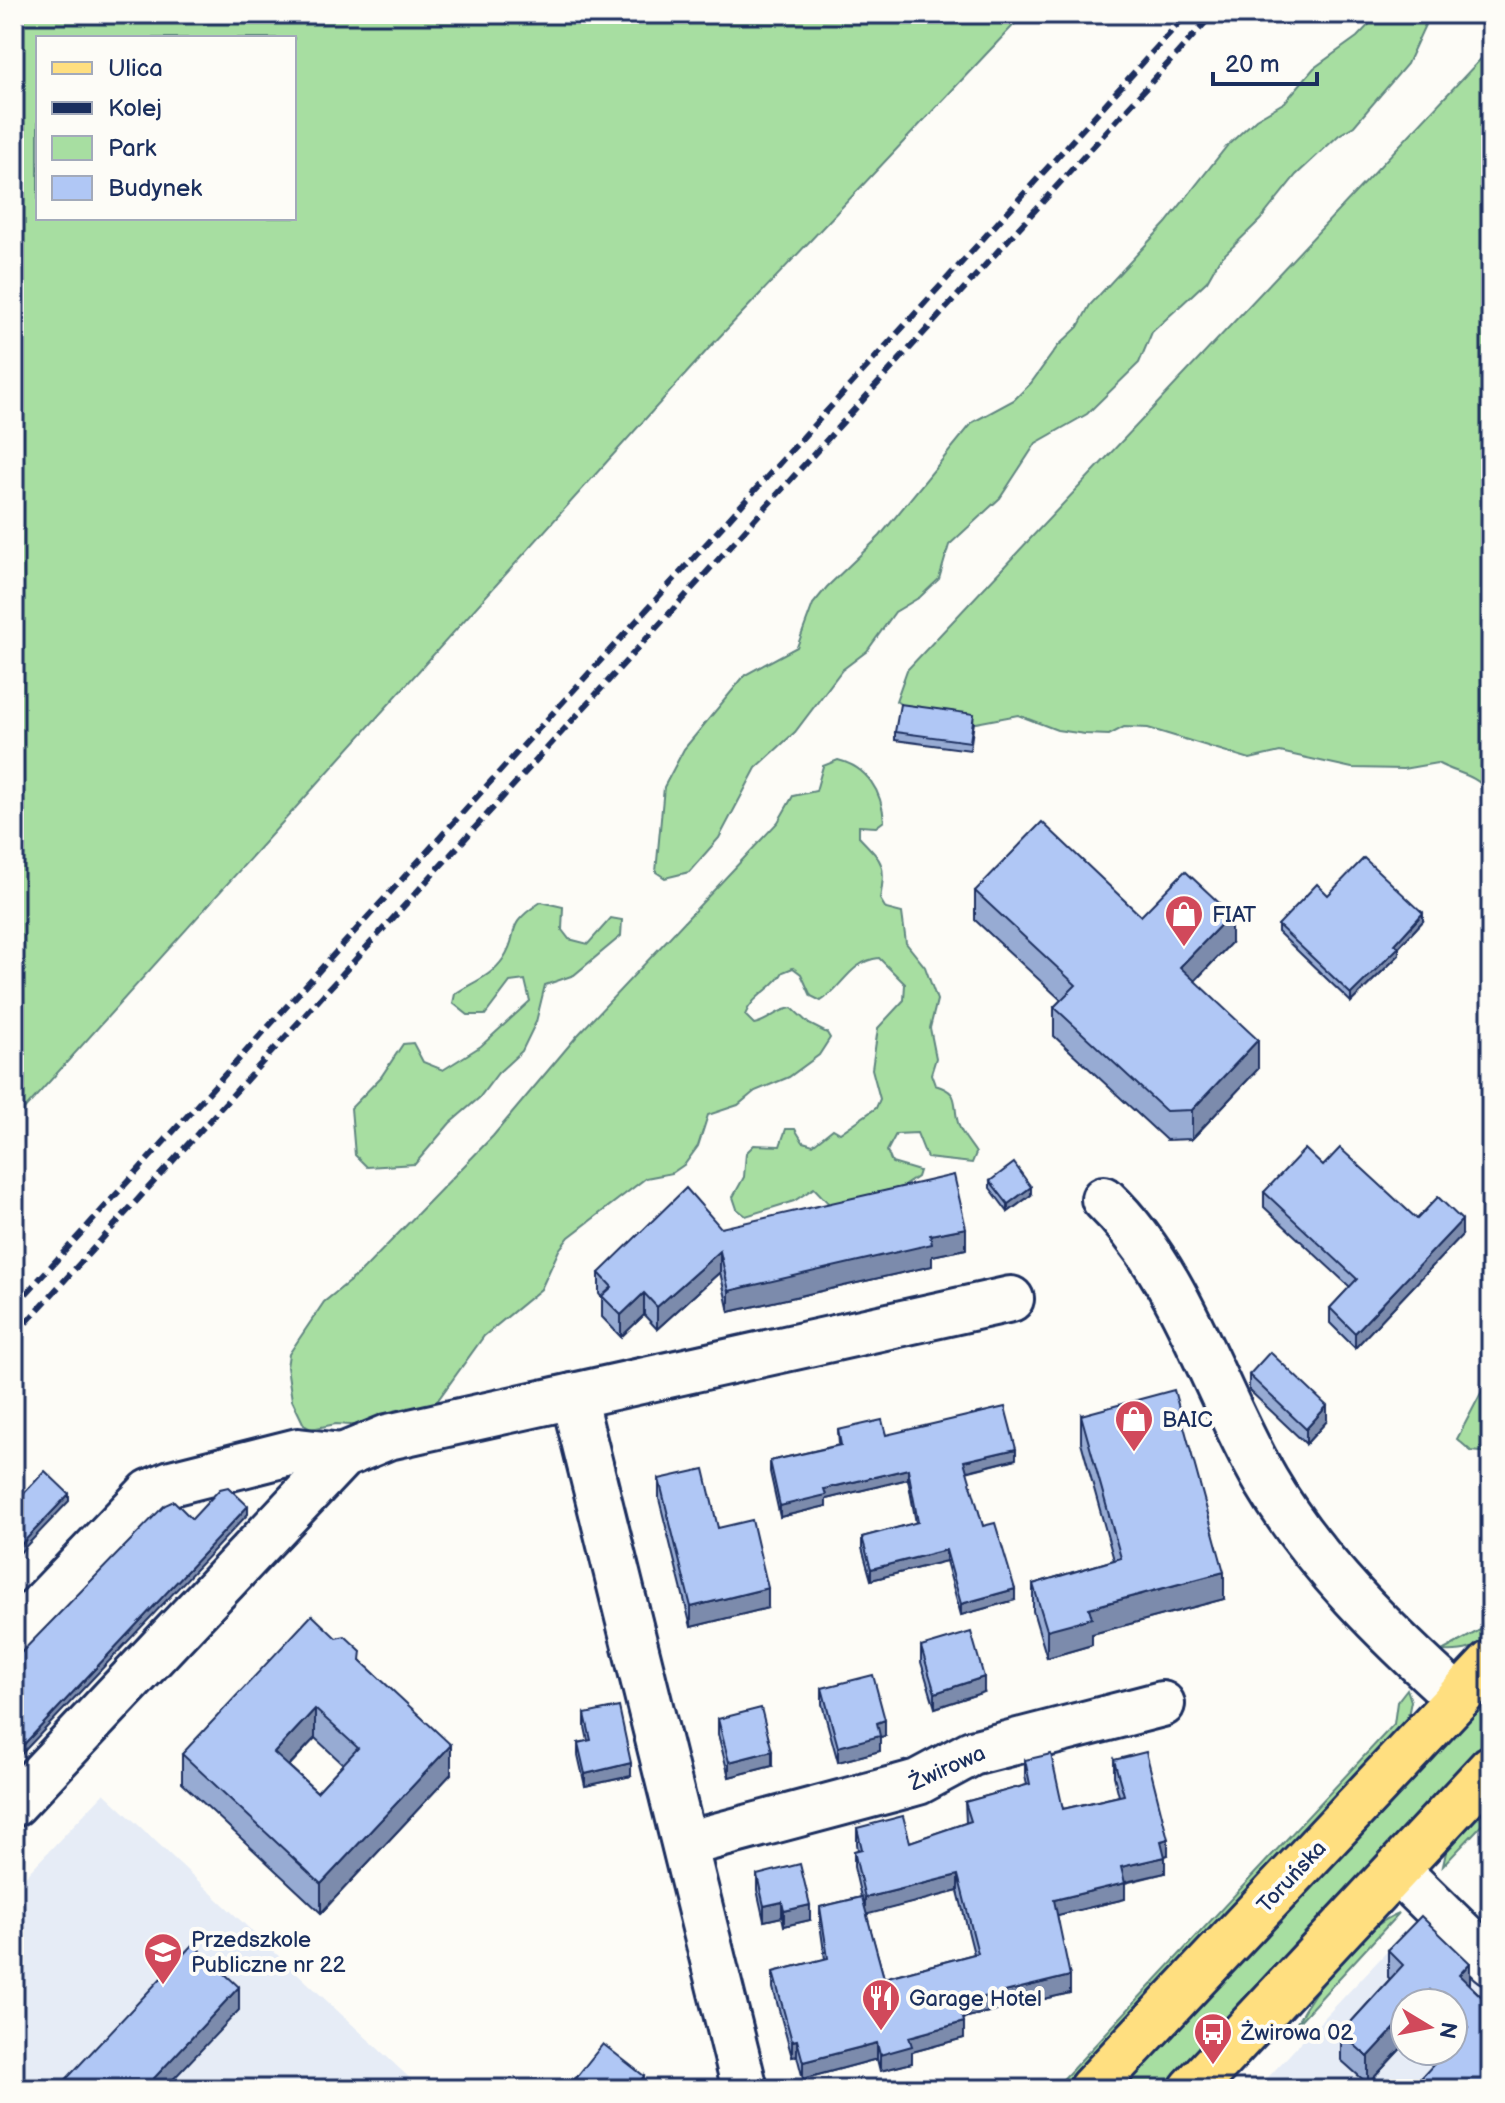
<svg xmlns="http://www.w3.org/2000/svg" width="1505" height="2103" font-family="'Balsamiq Sans',sans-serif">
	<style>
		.built { fill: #e6ecf6; fill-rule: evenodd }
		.green { fill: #a7dea1; stroke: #618680; stroke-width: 2; fill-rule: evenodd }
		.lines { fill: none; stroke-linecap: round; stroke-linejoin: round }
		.minor-casing { stroke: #1b2f5e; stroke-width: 50 }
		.major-casing { stroke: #1b2f5e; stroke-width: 50 }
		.minor { stroke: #fdfcf7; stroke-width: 44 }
		.major { stroke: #ffdf80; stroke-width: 44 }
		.rail { stroke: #1b2f5e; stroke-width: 6; stroke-dasharray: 12 6; stroke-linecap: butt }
		.wall { fill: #97abd3; stroke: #1b2f5e; stroke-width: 2; fill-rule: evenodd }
		.shaded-wall { fill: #7b8bac; stroke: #1b2f5e; stroke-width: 2 }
		.building { fill: #b0c7f5; stroke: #1b2f5e; stroke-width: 2; fill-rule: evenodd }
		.labels { text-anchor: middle; stroke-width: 8; stroke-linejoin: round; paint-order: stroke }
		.poi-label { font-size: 22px; fill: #1b2f5e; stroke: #fdfcf7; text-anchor: start }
		.street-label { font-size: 22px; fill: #1b2f5e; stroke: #fdfcf7 }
	</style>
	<rect width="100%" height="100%" fill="#fdfcf7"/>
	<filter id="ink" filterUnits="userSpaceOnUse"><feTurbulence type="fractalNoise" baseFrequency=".0125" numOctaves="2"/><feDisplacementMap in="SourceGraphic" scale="16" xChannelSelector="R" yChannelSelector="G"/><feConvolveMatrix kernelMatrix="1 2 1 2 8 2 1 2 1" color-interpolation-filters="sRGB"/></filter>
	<g filter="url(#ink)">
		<!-- built -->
		<g class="built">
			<path d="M104 1793 416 2084 412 2089H14V1888Z"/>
			<path d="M1430 1906 1491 1966V2089H1257ZM1405 2003H1453V2051H1405Z"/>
		</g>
		<!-- green -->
		<g class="green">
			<path d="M14 14H1024L710 347 14 1121ZM294 38V218H38V38Z"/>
			<path d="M1379 14H1430L1407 64 1354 126 1339 135 1296 175 1260 220 1219 260 1207 281 1152 332 1139 363 1087 414 1036 443 1000 498 949 545 939 579 920 597 895 612 867 651 842 670 795 732 756 768 719 838 689 872 665 878 656 872 664 787 684 749 745 675 797 647 813 604 827 587 880 536 973 422 1014 400 1031 383 1058 346 1078 327 1090 305 1166 223 1227 146 1256 119 1285 102 1314 68 1357 37Z"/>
			<path d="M1491 48V793C1472 772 1459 775 1437 763L1403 769 1352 768 1280 752 1250 759 1148 728 1124 727 1109 735 1085 734 1057 730 1018 715 976 723 907 709 896 701 907 670Z"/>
			<path d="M838 760C867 767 882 791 884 821L876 827 859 826V837C884 863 886 864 880 899L886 909 902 913 906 943 925 967 937 1000 930 1028 936 1058 931 1074 935 1085C963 1093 951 1104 959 1126 962 1135 971 1145 976 1153L972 1163 927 1158 917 1133 896 1134 887 1151 892 1163 919 1171 917 1177 902 1187 830 1205 814 1188 794 1201 746 1216 737 1209 733 1197 744 1177 746 1153 754 1145 780 1146 786 1129H795L803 1142 813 1145 833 1129 840 1133 876 1108 880 1099 872 1069 878 1028 904 1000 905 984 879 958C850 961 843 987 821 1001L811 996 801 974 793 968 783 972C773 990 753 994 745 1015L754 1024C770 1021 775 1010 792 1008L809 1024 827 1033 830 1038 819 1055 789 1077 755 1091 738 1105 708 1115 698 1146 685 1164 672 1173 646 1178 569 1237 559 1250 541 1289 484 1336 435 1404 406 1410 364 1426 336 1424 311 1429 304 1425 292 1400 287 1367 289 1354 324 1302 361 1272 493 1136 577 1036 778 822 793 796 816 791 823 766Z"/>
			<path d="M541 902 563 907 562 930 569 939 588 944 611 918 622 920 621 936 574 975 545 985 536 1022 522 1051 498 1073 479 1098 450 1123 415 1164 367 1167 355 1155 351 1108 381 1077 403 1044 413 1043 423 1062 443 1070 481 1046 530 1001 525 980 510 982 485 1015H468L453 1003 455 994C471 983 492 976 503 959 522 931 501 928 541 902Z"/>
			<path d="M1491 1374V1453L1471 1451 1457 1439Z"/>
			<path d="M1491 1624V1633C1475 1650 1465 1652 1442 1651Z"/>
			<path d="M1407 1689 1411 1701 1406 1726 1063 2089H1054L1394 1724 1397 1702Z"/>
			<path d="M1491 1695V1740L1164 2089H1121Z"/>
			<path d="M1491 1803V1815L1443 1866 1446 1852Z"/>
			<path d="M1399 1913 1295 2026C1314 1990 1360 1928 1399 1913Z"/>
		</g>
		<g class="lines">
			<!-- minor casing -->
			<g class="minor-casing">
				<g id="minor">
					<path d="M1104 1199C1182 1274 1212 1388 1266 1481 1314 1563 1388 1635 1458 1698"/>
					<path d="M573 1396 745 2089"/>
					<path d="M14 1634 150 1492 171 1483 298 1451 342 1456"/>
					<path d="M14 1804 342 1456 388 1437 1011 1299"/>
					<path d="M686 1844 900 1787 918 1782 972 1753 1162 1704"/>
					<path d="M1397 1870 1491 1962"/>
				</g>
			</g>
			<!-- major casing -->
			<g class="major-casing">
				<g id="major">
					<path d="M1091 2089 1491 1663"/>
					<path d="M1192 2089 1491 1768"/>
				</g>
			</g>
			<!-- minor -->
			<use href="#minor" class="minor"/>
			<!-- major -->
			<use href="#major" class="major"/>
			<!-- rail -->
			<g class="rail">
				<path d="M14 1307 1187 14"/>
				<path d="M14 1336 1213 14"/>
			</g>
		</g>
		<!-- wall -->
		<g class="wall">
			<path d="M974 722 970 750 895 740V732Z"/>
			<path d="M975 891 1141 916 1231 943 1195 981 1258 1069 1192 1139 1166 1140 1054 1036V1007L1061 1000 975 920Z"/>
			<path d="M1328 895 1423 921 1399 947V955L1351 1002 1278 932V925Z"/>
			<path d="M1323 1166 1417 1219 1462 1235 1355 1348 1330 1323V1308L1350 1287 1264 1207V1192Z"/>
			<path d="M990 1181 1031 1195 1008 1212 990 1188Z"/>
			<path d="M721 1228 966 1249 932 1256V1266L729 1312 720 1272 657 1329 644 1315 621 1337 602 1317V1298L599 1294V1273Z"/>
			<path d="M1249 1375 1327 1421 1306 1444 1249 1390Z"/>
			<path d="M1081 1415 1224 1599 1092 1634V1645L1047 1658 1033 1611V1584L1114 1560 1081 1442Z"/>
			<path d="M838 1430 886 1435 1016 1459 966 1472 983 1526 1015 1600 961 1615 946 1561 871 1580 862 1548V1537L916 1523 908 1479 826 1499V1506L780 1517 770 1472V1461L839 1445Z"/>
			<path d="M659 1479 768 1608 691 1627 659 1499Z"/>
			<path d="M921 1647 984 1692 935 1708 921 1662Z"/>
			<path d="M361 1661 451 1774 321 1913 182 1783V1754ZM315 1738 343 1764 317 1792 289 1766Z"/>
			<path d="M822 1688 885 1736 880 1737V1751L838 1762 822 1704Z"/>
			<path d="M585 1714 631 1776 585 1786 578 1755V1743L588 1741 585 1727Z"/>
			<path d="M718 1719 772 1766 729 1777 718 1734Z"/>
			<path d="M1025 1760 1063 1809 1119 1796 1114 1776V1760L1168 1855 1165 1856V1873L1125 1883V1899L1057 1915 1070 1993 963 2018 964 2038 912 2052V2063L880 2071 877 2059 803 2079 797 2056 792 2057 773 1988V1972L825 1959 820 1924V1907L861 1897 854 1867V1851L858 1850 857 1844V1828L910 1842 966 1823 965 1802 1027 1785 1025 1776ZM958 1891 974 1954 884 1978 866 1914Z"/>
			<path d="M757 1875 810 1920 784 1926 782 1917 764 1921 757 1890Z"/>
			<path d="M1388 1950 1470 1985 1491 2006 1455 2042 1453 2040V2003H1405V2044L1368 2084 1341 2060V2033L1390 1979 1388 1977Z"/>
		</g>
		<!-- shaded-wall -->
		<g class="shaded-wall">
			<path d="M1423 913V921L1399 947V955L1351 1002V994L1395 944Z"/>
			<path d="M1231 914V943L1180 996V967Z"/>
			<path d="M1258 1040V1069L1192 1139V1110Z"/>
			<path d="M1031 1187V1195L1008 1212V1204Z"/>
			<path d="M1462 1220V1235L1355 1348V1333Z"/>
			<path d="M966 1228V1249L932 1256V1266L729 1312V1291L930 1235Z"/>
			<path d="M720 1251V1272L657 1329V1307Z"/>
			<path d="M644 1293V1315L621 1337V1315Z"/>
			<path d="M1327 1406V1421L1306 1444V1429Z"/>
			<path d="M1016 1449V1459L964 1472V1461Z"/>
			<path d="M908 1469V1479L826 1499V1506L780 1517V1506L824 1489Z"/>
			<path d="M69 1494V1501L14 1559V1552Z"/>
			<path d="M248 1506V1514L14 1762V1755Z"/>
			<path d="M946 1550V1561L871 1580V1569Z"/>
			<path d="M1224 1572V1599L1092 1634V1645L1047 1658V1630L1089 1608Z"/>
			<path d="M768 1588V1608L691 1627V1607Z"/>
			<path d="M1015 1589V1600L961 1615V1604Z"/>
			<path d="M984 1677V1692L935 1708V1693Z"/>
			<path d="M315 1709V1738L274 1781V1753Z"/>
			<path d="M885 1720V1736L880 1737V1751L838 1762V1747L877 1723Z"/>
			<path d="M451 1745V1774L321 1913V1884Z"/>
			<path d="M772 1751V1766L729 1777V1762Z"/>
			<path d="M631 1763V1776L585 1786V1774Z"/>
			<path d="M1168 1839V1855L1161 1857V1841Z"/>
			<path d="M1165 1857V1873L1121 1883V1867Z"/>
			<path d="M958 1875V1891L865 1915V1898Z"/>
			<path d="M1125 1883V1899L1054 1916V1900Z"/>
			<path d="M782 1902V1917L764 1921V1906Z"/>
			<path d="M810 1905V1920L784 1926V1911Z"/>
			<path d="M1470 1963V1990L1459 1975Z"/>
			<path d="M1070 1976V1993L959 2019V2003Z"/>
			<path d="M239 1987V2010L164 2089H144Z"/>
			<path d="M1430 1990V2003H1418Z"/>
			<path d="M1405 2017V2044L1368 2084V2057Z"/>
			<path d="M964 2022V2038L912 2052V2063L880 2071V2055L909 2037Z"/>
			<path d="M797 2040V2056L792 2057V2041Z"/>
			<path d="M877 2043V2059L803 2079V2062Z"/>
			<path d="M644 2076V2089H634Z"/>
		</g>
		<!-- building -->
		<g class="building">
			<path d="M900 704 974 714 970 742 895 732Z"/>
			<path d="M1042 822 1141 916 1185 871 1231 914 1180 967 1258 1040 1192 1110 1166 1111 1054 1007 1076 985 975 891Z"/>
			<path d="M1364 858 1423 913 1395 944 1399 947 1351 994 1278 925 1317 884 1328 895Z"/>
			<path d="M1340 1148 1417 1219 1438 1197 1462 1220 1355 1333 1330 1308 1357 1279 1264 1192 1305 1149 1323 1166Z"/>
			<path d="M1014 1163 1031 1187 1008 1204 990 1181Z"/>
			<path d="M954 1175 966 1228 930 1235 932 1244 729 1291 720 1251 657 1307 644 1293 621 1315 602 1296 612 1287 599 1273 686 1188 721 1228Z"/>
			<path d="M1270 1352 1327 1406 1306 1429 1249 1375Z"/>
			<path d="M1174 1390 1224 1572 1089 1608 1092 1618 1047 1630 1033 1584 1121 1558 1081 1415Z"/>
			<path d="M1005 1407 1016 1449 964 1461 983 1526 995 1523 1015 1589 961 1604 946 1550 871 1569 862 1537 918 1522 908 1469 824 1489 826 1495 780 1506 770 1461 841 1445 838 1430 882 1420 886 1435Z"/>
			<path d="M704 1469 718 1528 752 1520 768 1588 691 1607 659 1479Z"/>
			<path d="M45 1471 69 1494 14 1552V1504Z"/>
			<path d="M228 1487 248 1506 14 1755V1660L165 1505 174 1501 192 1519 220 1489Z"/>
			<path d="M312 1615 336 1638 345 1636 361 1651 360 1660 451 1745 321 1884 182 1754ZM315 1709 358 1748 317 1792 274 1753Z"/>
			<path d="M971 1632 984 1677 935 1693 921 1647Z"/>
			<path d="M873 1675 885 1720 877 1723 880 1736 838 1747 822 1688Z"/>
			<path d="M619 1707 631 1763 585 1774 578 1743 591 1740 585 1714Z"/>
			<path d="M761 1708 772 1751 729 1762 718 1719Z"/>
			<path d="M1146 1752 1168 1839 1161 1841 1165 1857 1121 1867 1125 1883 1054 1900 1070 1976 959 2003 964 2022 909 2037 912 2046 880 2055 877 2043 803 2062 797 2040 792 2041 773 1972 828 1958 820 1907 862 1897 884 1978 978 1953 958 1875 865 1898 854 1851 862 1849 857 1828 903 1816 910 1842 971 1821 965 1802 1030 1784 1025 1760 1051 1754 1063 1809 1124 1795 1114 1760Z"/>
			<path d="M800 1864 810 1905 784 1911 782 1902 764 1906 757 1875Z"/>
			<path d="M1421 1916 1470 1963 1459 1975 1491 2006V2089H1411L1446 2051H1453V2044L1468 2028 1453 2013V2003H1443L1430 1990 1418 2003H1405V2017L1368 2057 1341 2033 1403 1965 1388 1950Z"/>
			<path d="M193 1944 239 1987 144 2089H57Z"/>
			<path d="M603 2044 644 2076 634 2089H567Z"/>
		</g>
	</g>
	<!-- icons -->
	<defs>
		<g id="shop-pin" transform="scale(2)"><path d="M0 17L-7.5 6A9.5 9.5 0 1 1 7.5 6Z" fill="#d1495b" stroke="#fdfcf7"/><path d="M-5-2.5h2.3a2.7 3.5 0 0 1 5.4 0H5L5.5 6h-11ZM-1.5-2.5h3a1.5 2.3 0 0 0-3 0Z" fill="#fff"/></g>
		<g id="school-pin" transform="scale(2)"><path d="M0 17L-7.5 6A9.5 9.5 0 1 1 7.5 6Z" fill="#d1495b" stroke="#fdfcf7"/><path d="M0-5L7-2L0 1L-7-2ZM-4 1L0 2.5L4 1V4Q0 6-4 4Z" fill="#fff"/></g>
		<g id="restaurant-pin" transform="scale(2)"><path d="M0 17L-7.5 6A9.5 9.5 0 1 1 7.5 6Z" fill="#d1495b" stroke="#fdfcf7"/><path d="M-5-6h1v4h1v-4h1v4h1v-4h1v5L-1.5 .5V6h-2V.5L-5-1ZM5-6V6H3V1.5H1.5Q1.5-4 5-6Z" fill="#fff"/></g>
		<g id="bus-pin" transform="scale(2)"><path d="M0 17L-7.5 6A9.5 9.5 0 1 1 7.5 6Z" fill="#d1495b" stroke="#fdfcf7"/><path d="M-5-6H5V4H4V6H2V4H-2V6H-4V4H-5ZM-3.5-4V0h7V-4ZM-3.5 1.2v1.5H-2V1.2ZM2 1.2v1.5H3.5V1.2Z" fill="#fff"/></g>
	</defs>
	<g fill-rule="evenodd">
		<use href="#shop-pin" x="1184" y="914"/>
		<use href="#shop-pin" x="1134" y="1419"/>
		<use href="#school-pin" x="163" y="1952"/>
		<use href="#restaurant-pin" x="881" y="1998"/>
		<use href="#bus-pin" x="1213" y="2032"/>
	</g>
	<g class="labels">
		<!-- poi labels -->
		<g class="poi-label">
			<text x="1212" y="922">FIAT</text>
			<text x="1162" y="1427">BAIC</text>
			<text x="191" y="1947">Przedszkole<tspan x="191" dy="25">Publiczne nr 22</tspan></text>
			<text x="909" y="2006">Garage Hotel</text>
			<text x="1241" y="2040">Żwirowa 02</text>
		</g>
		<!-- street labels -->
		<g class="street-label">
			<text transform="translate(947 1767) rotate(-24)" y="8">Żwirowa</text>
			<text transform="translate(1291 1876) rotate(-47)" y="8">Toruńska</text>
		</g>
	</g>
	<!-- margin -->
	<rect width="1505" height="2103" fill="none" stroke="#fdfcf7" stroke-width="48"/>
	<rect x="24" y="24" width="1457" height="2055" fill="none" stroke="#1b2f5e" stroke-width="3" filter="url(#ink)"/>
	<!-- legend -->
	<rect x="36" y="36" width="260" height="184" fill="#fdfcf7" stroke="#a3aaba" stroke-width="2"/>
	<rect x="52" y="62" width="40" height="12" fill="#ffdf80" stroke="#a3aaba" stroke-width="2"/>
	<text x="108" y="76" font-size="24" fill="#1b2f5e">Ulica</text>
	<rect x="52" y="102" width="40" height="12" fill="#1b2f5e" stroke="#a3aaba" stroke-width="2"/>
	<text x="108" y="116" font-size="24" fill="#1b2f5e">Kolej</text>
	<rect x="52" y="136" width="40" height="24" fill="#a7dea1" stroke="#a3aaba" stroke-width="2"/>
	<text x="108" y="156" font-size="24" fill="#1b2f5e">Park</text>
	<rect x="52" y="176" width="40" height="24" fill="#b0c7f5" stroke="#a3aaba" stroke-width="2"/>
	<text x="108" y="196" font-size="24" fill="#1b2f5e">Budynek</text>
	<!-- north arrow -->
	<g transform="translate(1429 2027) rotate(100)"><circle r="38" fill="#fdfcf7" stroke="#a3aaba" stroke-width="2"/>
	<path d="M0-6L14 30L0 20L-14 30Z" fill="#d1495b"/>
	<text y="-12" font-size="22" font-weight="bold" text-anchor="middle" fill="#1b2f5e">N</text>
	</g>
	<!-- scale -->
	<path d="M1213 72v12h104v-12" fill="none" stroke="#1b2f5e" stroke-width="4"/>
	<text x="1225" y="72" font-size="24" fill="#1b2f5e" stroke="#fdfcf7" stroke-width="6" paint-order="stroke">20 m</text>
</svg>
